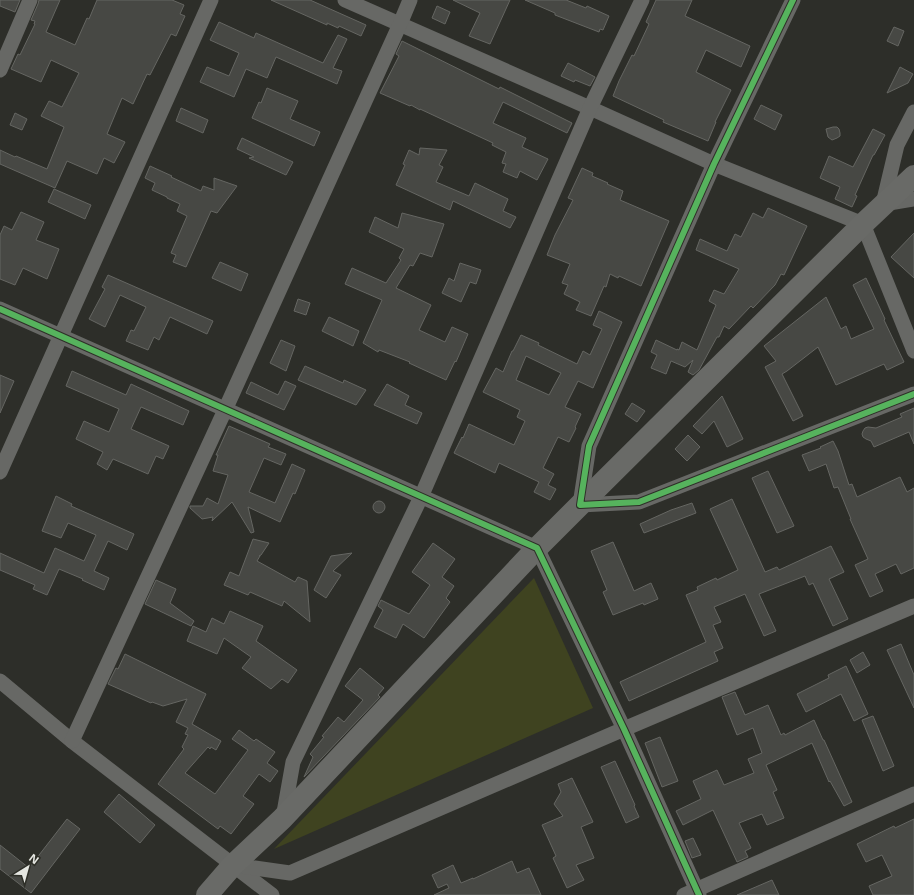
<svg xmlns="http://www.w3.org/2000/svg" width="914" height="895" font-family="'Open Sans',sans-serif">
	<style>
		.green { fill: #3f4320 }
		.building { fill: #474844; stroke: #656662; fill-rule: evenodd }
		.lines { fill: none; stroke-linecap: round; stroke-linejoin: round }
		.minor { stroke: #676865; stroke-width: 15 }
		.secondary { stroke: #696a67; stroke-width: 22 }
		.cycleway-casing { stroke: #2e2f28; stroke-width: 8 }
		.cycleway { stroke: #56b35d; stroke-width: 6 }
	</style>
	<rect width="100%" height="100%" fill="#2d2e29"/>
	<!-- green -->
	<path class="green" d="M534 578 593 708 274 849Z"/>
	<!-- building -->
	<g class="building">
		<path d="M0 0H20L15 12 0 6Z"/>
		<path d="M39 0H60L46 32 75 45 87 18 89 19 97 0H172L184 5 180 14 185 16 176 36 171 34 150 75 147 74 133 104 122 98 107 134 125 142 114 163 104 158 97 174 67 161 55 188 0 164V150L15 157 16 156 47 169 64 127 41 116 49 101 62 107 79 73 51 60 41 82 11 69 18 54 20 55 35 24H34L35 21 31 20 38 4Z"/>
		<path d="M271 0H310L366 25 361 36 339 26 338 28 327 23V25Z"/>
		<path d="M453 0H510L490 44 469 36 480 13Z"/>
		<path d="M525 0H566L586 8 587 6 609 16 603 30 600 29 599 32 555 15V13Z"/>
		<path d="M656 0H692L685 16 750 46 741 67 706 50 696 72 731 90 715 122H716L708 141 663 122 664 120 613 96 619 81 632 55 634 56 649 24 646 22Z"/>
		<path d="M437 6 450 12 445 24 432 18Z"/>
		<path d="M219 22 254 38 256 33 323 63 338 35 347 39 333 68 342 71 337 84 276 57 267 78 246 69 234 97 200 82 207 67 229 76 239 53 210 40Z"/>
		<path d="M894 27 904 31 898 46 887 41Z"/>
		<path d="M402 41 499 89 500 87 572 123 567 133 503 102 493 123 526 138 522 147 548 159 537 180 520 171 517 178 503 172 506 164 502 163 506 152 492 145 493 143 420 109V110L411 105 410 106 380 93 399 56 396 54Z"/>
		<path d="M568 63 595 77 590 86 575 80 574 82 561 76Z"/>
		<path d="M900 67 913 74 908 83 887 93Z"/>
		<path d="M267 88 298 101 290 119 320 132 314 146 252 118 259 102 261 103Z"/>
		<path d="M761 105 782 115 775 130 754 119Z"/>
		<path d="M181 108 208 120 203 133 176 121Z"/>
		<path d="M15 113 27 119 22 130 10 125Z"/>
		<path d="M833 127H837L839 129 840 133V136L837 138 832 140 828 137 826 129Z"/>
		<path d="M873 129 885 135 874 155H873L855 195 857 196 852 207 835 199 840 187 820 178 829 156 853 167Z"/>
		<path d="M242 138 293 162 286 175 249 158 254 157 237 149Z"/>
		<path d="M420 148 447 150 439 165 443 167 436 182 469 196 475 183 508 199 503 211 516 217 510 228 453 201 450 210 396 185 405 165 403 164 409 150 419 155Z"/>
		<path d="M150 166 172 176 171 177 201 191 203 186 214 190V178L237 186 217 213 211 211 186 267 173 262 176 255 171 253 187 216 177 211 180 204 167 198V197L152 190 155 183 145 178Z"/>
		<path d="M582 168 593 173 592 176 608 183 607 184 623 191 620 200 669 221 641 286 619 276 618 278 610 274 606 287 604 286 591 316 576 310 580 302 564 294 568 285 562 283 570 264 547 255 555 235 573 200 568 198Z"/>
		<path d="M54 189 91 205 85 219 48 202Z"/>
		<path d="M768 208 807 226 784 275 781 274 775 285 753 308 751 306 729 329 724 326 719 337H717L699 370 693 375 688 372 693 360 685 367 671 361 666 374 651 368 657 355 651 352 656 340 677 350V349L679 350 682 342 697 350 716 305 709 301 714 290 724 294 739 269 696 250 700 239 727 251 735 234 741 237 753 213 763 218Z"/>
		<path d="M21 212 44 222 36 240 59 249 47 279 23 268 15 285 0 279V235L4 226 12 230Z"/>
		<path d="M402 213 444 224 432 257 420 253 413 266 410 265 396 288 431 305 419 330 445 342 452 327 468 334 456 362 455 361 446 380 409 363 410 362 379 350 378 352 363 343 382 300 345 284 352 268 386 283 401 260 399 258 404 249 369 232 375 217 398 228Z"/>
		<path d="M914 233V278L891 257Z"/>
		<path d="M220 262 248 274 241 291 212 278Z"/>
		<path d="M460 263 481 270 476 284 470 282 461 302 442 293 449 278 454 281Z"/>
		<path d="M108 275 213 321 207 334 170 317 159 340 154 337 148 350 126 341 131 330 134 331 146 307 120 295 105 327 89 319 105 289 102 287Z"/>
		<path d="M866 278 885 319 884 320 904 362 887 370 884 364 836 385 818 347 787 371 782 374 803 416 793 421 765 367 776 361 764 346 826 297 841 329 846 326 851 339 874 329 853 285Z"/>
		<path d="M298 299 310 303 306 315 294 311Z"/>
		<path d="M599 311 622 322 616 335 593 388 578 381 565 407 581 414 575 427 576 428 569 442 558 437 543 468 554 474 548 485 556 489 550 500 534 492 539 482 499 463 495 473 454 453 462 437 463 438 469 424 514 445 525 421 517 417 520 410 483 392 496 368 503 372 512 351H513L521 335 539 343 538 345 577 364 583 351 590 355 602 329 593 325ZM526 356 561 373 549 395 516 380Z"/>
		<path d="M329 317 359 331 353 346 322 331Z"/>
		<path d="M281 340 295 346 286 371 270 363Z"/>
		<path d="M305 366 343 383 344 380 366 390 356 405 298 380Z"/>
		<path d="M72 371 126 395 131 384 189 411 183 425 141 407 131 429 169 446 163 459 156 456 148 474 113 459 107 470 97 464 103 452 76 439 84 421 109 432 119 409 66 386Z"/>
		<path d="M0 375 14 381 0 413Z"/>
		<path d="M285 381 296 386 284 410 246 393 251 382 278 395Z"/>
		<path d="M387 384 409 396 405 405 422 413 417 424 374 405Z"/>
		<path d="M722 396 743 439 727 447 714 421 702 434 693 426Z"/>
		<path d="M632 403 645 411 637 422 625 414Z"/>
		<path d="M914 408V444L909 432 874 447 871 441 866 439 863 437 862 434 863 431 865 428 868 427 876 428 902 417 900 414Z"/>
		<path d="M229 426 270 444 268 447 286 454 281 465 264 458 249 492 275 503 292 464 305 470 295 494 293 493 280 522 248 507 254 532 251 533 232 502 212 521 213 517 202 519 190 508V506H203L207 498 218 504 228 475 213 471 218 455H216Z"/>
		<path d="M688 435 700 447 687 461 675 449Z"/>
		<path d="M833 441 838 451 849 485 852 484 857 497 900 477 907 492 914 488V568L901 574 896 564 875 574 883 591 870 597 855 565 868 559 850 519H851L838 487 834 488 826 464 809 471 802 455 821 448 820 447Z"/>
		<path d="M768 471 794 526 777 533 752 478Z"/>
		<path d="M56 496 72 504 71 506 134 534 127 550 108 541 94 571 109 578 104 590 82 580 83 579 59 569 47 595 33 589 35 585 0 570V553L44 573 55 548 84 561 96 535 68 523 61 538 42 531Z"/>
		<path d="M732 499 765 572 777 567 779 570 831 546 844 572 829 579 848 619 833 626 813 583 809 585 805 576 759 594 776 631 764 636 745 594 714 607 721 622 713 625 723 648 714 652 718 661 629 701 620 682 706 642 686 595 698 590 697 587 716 578 717 580 738 570 710 509Z"/>
		<circle cx="379" cy="507" r="6"/>
		<path d="M692 503 696 513 644 533 640 524 671 510Z"/>
		<path d="M253 539 269 543 261 555 259 556H260L257 561 295 582 298 577 307 581 310 622 284 601 282 606 250 592 248 595 224 585 230 572 239 576Z"/>
		<path d="M613 542 634 591 651 583 658 599 644 605 643 603 613 615 603 592 607 590 591 551Z"/>
		<path d="M433 543 455 559 442 577 454 586 446 598 450 602 424 638 403 624 396 638 374 627 383 610 378 606 381 600 409 614 430 585 412 572Z"/>
		<path d="M352 553 333 571 341 575 326 598 314 590 331 556Z"/>
		<path d="M156 580 176 589 170 603 194 621 191 626 145 604Z"/>
		<path d="M230 611 263 626 256 641 297 670 288 683 282 679 271 689 242 668 251 657 224 638 217 654 187 641 193 626 206 632 212 618 224 624Z"/>
		<path d="M901 644 914 675V708L887 650Z"/>
		<path d="M863 652 870 665 857 673 850 660Z"/>
		<path d="M125 654 206 694 192 724 221 741 216 750 211 747 210 749 208 747 185 773 215 794 248 750 232 739 239 730 254 741 256 739 275 752 267 763 278 771 270 782 259 774 243 796 254 804 231 834 220 826 218 829 158 784 184 749 182 747 188 735 185 734 188 728 176 722 187 699 163 706 152 702 151 703 108 684 116 668 118 669Z"/>
		<path d="M846 666 868 714 854 721 841 694 806 712 797 694 829 678 828 675Z"/>
		<path d="M360 668 384 688 378 695 380 697 304 777 313 757 310 754 324 737 322 736 338 717 344 722 363 700 345 686Z"/>
		<path d="M735 692 745 715 768 705 781 735 784 733 785 735 814 720 823 740H824L852 802 844 806 830 781 829 782 812 743 766 765 777 790 773 792 784 818 767 825 762 814 739 823 751 848 745 851 748 857 737 862 713 810 683 825 676 811 701 799 693 781 717 770 724 785 754 773 748 759 762 753 753 728 737 735 722 697Z"/>
		<path d="M873 716 894 766 883 771 862 720Z"/>
		<path d="M660 737 678 781 662 787 645 743Z"/>
		<path d="M615 761 635 805 634 806 639 817 626 823 601 767Z"/>
		<path d="M572 778 593 822 581 827 594 858 576 865 584 880 567 888 553 858 556 856 542 825 563 816 554 804 561 792 558 784Z"/>
		<path d="M119 794 155 825 140 843 104 812Z"/>
		<path d="M67 819 80 829 31 893 0 869V845L29 868Z"/>
		<path d="M914 819V895H873L869 886 892 876 882 855 866 862 857 844 894 826 895 828Z"/>
		<path d="M693 838 701 855 692 858 685 841Z"/>
		<path d="M512 861 517 873 529 868 541 895H434L449 888 447 884 438 888 432 875 453 865 461 883 473 878V879Z"/>
		<path d="M772 880 779 895H737Z"/>
	</g>
	<g class="lines">
		<!-- minor -->
		<g class="minor">
			<path d="M345 0 590 108 714 164 863 224 914 351"/>
			<path d="M793 0 714 164 589 446 580 505 639 502 914 394"/>
			<path d="M0 70 30 0"/>
			<path d="M914 112 897 145 883 204 914 199"/>
			<path d="M0 309 537 548 624 729 699 895"/>
			<path d="M0 472 211 0"/>
			<path d="M0 681 72 741 272 895"/>
			<path d="M72 741 225 410 400 24 410 0"/>
			<path d="M283 818 293 762 421 497 590 108 642 0"/>
			<path d="M233 865 290 873 624 729 914 606"/>
			<path d="M684 895 914 794"/>
		</g>
		<!-- secondary -->
		<path class="secondary" d="M207 895 233 865 282 819 537 548 580 505 863 224 914 176"/>
		<!-- cycleway casing -->
		<g class="cycleway-casing">
			<g id="cycleway">
				<path d="M793 0 714 164 589 446 580 505 639 502 914 394"/>
				<path d="M0 309 537 548 624 729 699 895"/>
			</g>
		</g>
		<!-- cycleway -->
		<use href="#cycleway" class="cycleway"/>
	</g>
	<!-- north arrow -->
	<g transform="translate(28 867) rotate(37)" stroke="#2e2f28" stroke-width="3" paint-order="stroke">
	<path d="M0-3L7 15L0 10L-7 15Z" fill="#e5e6e1"/>
	<text y="-6" font-size="11" font-weight="bold" text-anchor="middle" fill="#e5e6e1">N</text>
	</g>
</svg>
